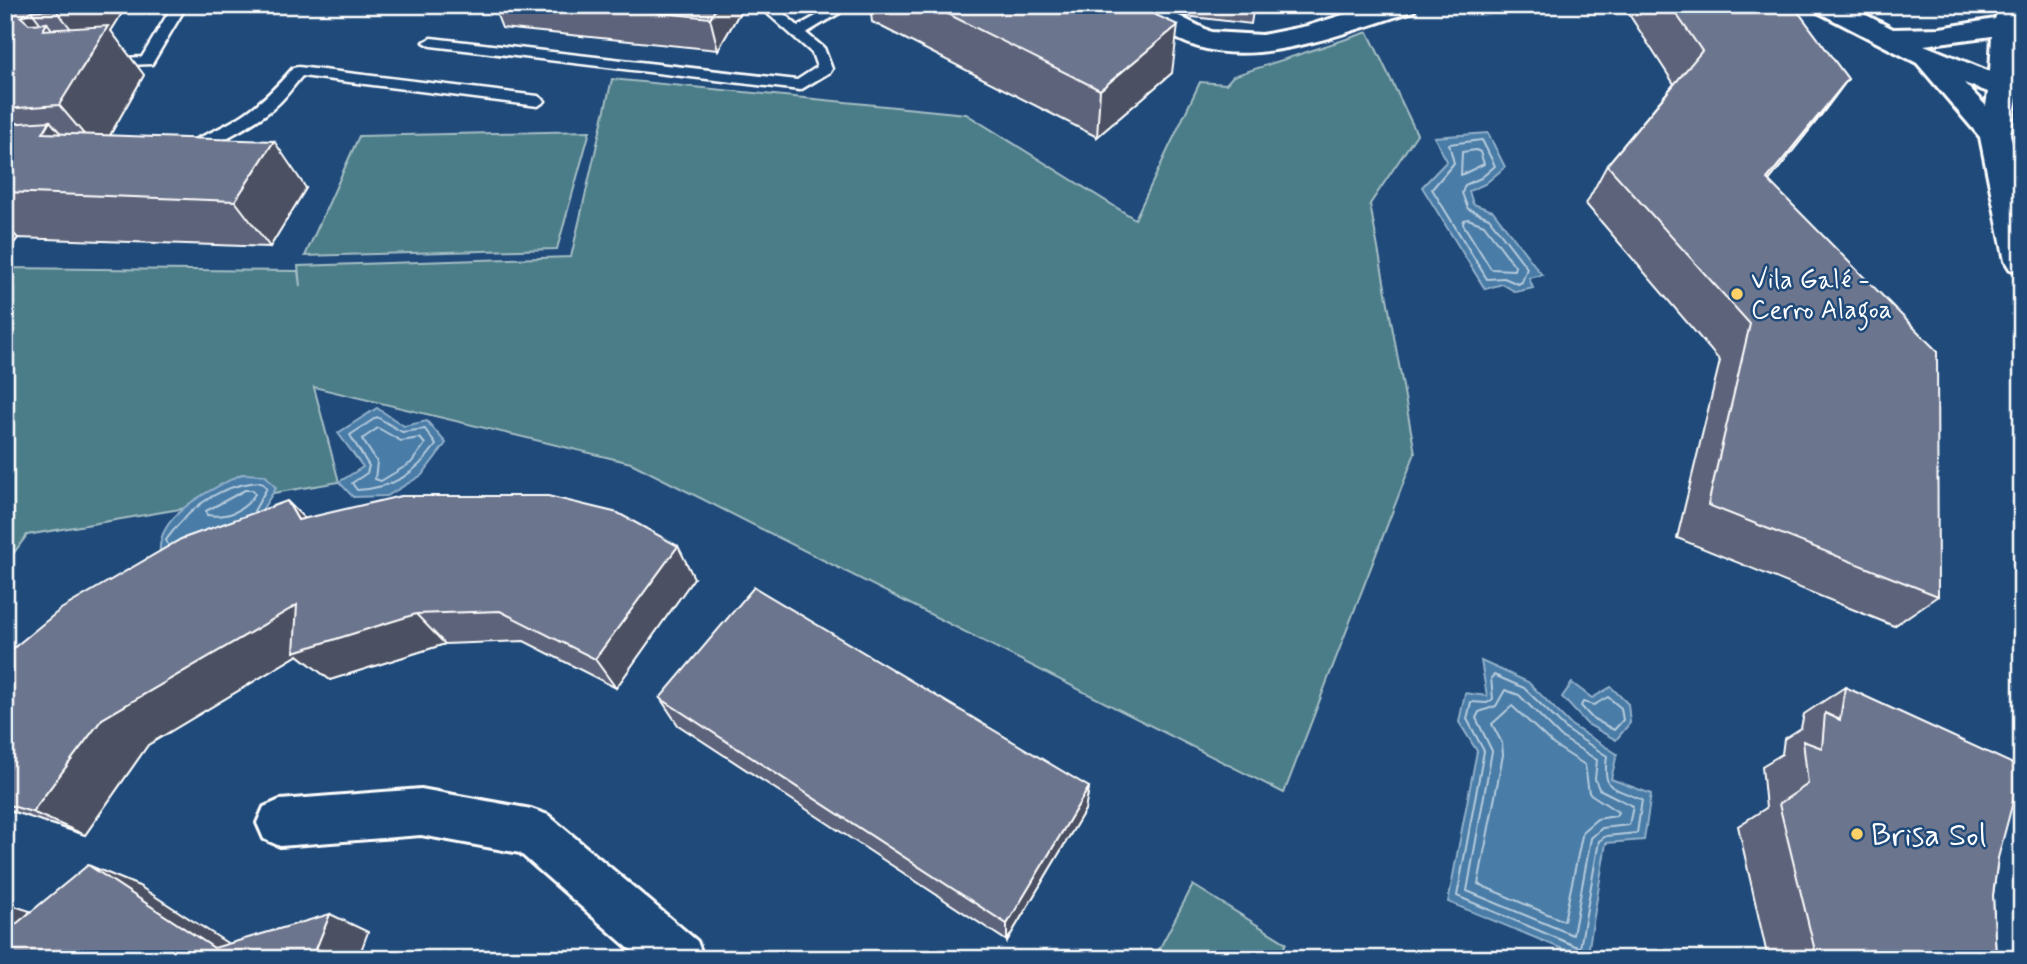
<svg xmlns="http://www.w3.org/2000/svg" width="2027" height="964" font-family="Mynerve,sans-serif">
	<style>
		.green { fill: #4b7d89; stroke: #a5bec4; stroke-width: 2 }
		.water { fill: #497ca7; stroke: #92b0ca; stroke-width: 2 }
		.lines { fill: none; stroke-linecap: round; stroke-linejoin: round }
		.shore { stroke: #b6cbdc; stroke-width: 2 }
		.lane-casing { stroke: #fff; stroke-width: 5 }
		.street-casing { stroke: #fff; stroke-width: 6 }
		.secondary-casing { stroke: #fff; stroke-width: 6 }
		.lane { fill: #1f4a7a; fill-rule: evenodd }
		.street { fill: #1f4a7a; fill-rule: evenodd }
		.secondary { fill: #1f4a7a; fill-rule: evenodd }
		.wall { fill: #5d647a; stroke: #fff; stroke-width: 2 }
		.shaded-wall { fill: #4c5163; stroke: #fff; stroke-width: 2 }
		.building { fill: #6c748e; stroke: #fff; stroke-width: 2 }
		.poi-dot { fill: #ffd166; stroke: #1f4a7a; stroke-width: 2.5 }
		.labels { text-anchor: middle; stroke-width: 5; stroke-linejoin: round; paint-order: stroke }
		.poi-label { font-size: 26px; fill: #fff; stroke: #1f4a7a; text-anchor: start }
		.near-poi-label { font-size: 32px; fill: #fff; stroke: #1f4a7a; text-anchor: start }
	</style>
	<rect width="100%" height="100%" fill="#1f4a7a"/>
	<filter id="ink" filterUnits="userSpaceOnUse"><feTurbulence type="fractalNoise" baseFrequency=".0143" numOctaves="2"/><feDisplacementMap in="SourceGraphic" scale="14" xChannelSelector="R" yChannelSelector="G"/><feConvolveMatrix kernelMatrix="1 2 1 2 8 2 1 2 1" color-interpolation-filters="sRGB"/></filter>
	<g filter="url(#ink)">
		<!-- green -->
		<g class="green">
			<path d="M1368 32 1417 134 1370 204 1415 453 1284 793 631 463 314 387 339 482 27 535 5 565V268L298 271 300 286 298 266 571 257 612 79 966 114 1135 219 1200 82 1226 84 1233 76Z"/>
			<path d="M590 131 557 249 305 256 359 136Z"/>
			<path d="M1193 885 1286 943 1279 959H1154Z"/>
		</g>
		<!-- water -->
		<g class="water">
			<path d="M1488 133 1505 167 1485 184 1469 191 1473 204 1493 211 1542 275 1529 278 1533 288 1516 292 1502 284 1485 289 1422 187 1447 161 1434 137Z"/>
			<path d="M377 408 404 426 427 421 446 443 422 475 387 496 353 497 339 482 363 467 338 433Z"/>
			<path d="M242 474 265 475 276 488 255 521 160 553C156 514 212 489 242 474Z"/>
			<path d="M1481 661 1528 682 1571 725 1617 754 1611 779 1651 794 1644 840 1606 843 1587 959 1448 902 1477 751 1459 722 1465 693 1487 696Z"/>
			<path d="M1572 683 1592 698 1611 687 1628 704 1630 723 1616 740 1587 724 1562 697Z"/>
		</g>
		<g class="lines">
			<!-- shore -->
			<g class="shore">
				<path d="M1482 140 1495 166 1481 178 1465 185 1462 193 1468 209 1489 218 1527 268 1522 282 1518 284 1504 278 1487 279 1432 189 1454 163 1449 144Z"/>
				<path d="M1476 150 1480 152 1484 164 1461 175 1462 152Z"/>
				<path d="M1468 219 1484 225 1515 266 1514 270 1491 269 1463 224 1464 220Z"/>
				<path d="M377 417 402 432 425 429 436 445C415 474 394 488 357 490L352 483 367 473 369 466 350 435Z"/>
				<path d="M378 428 401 441 420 438 425 444 411 463 381 481 375 479 377 462 362 439Z"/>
				<path d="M245 490H253L255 494C244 511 227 518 207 515L206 511Z"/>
				<path d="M168 545 166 540C189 508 220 484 261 482L267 488 254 511"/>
				<path d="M1494 675 1524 688 1567 730 1607 756C1602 792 1612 786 1642 800L1637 833 1606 836 1599 841 1580 948 1457 896 1484 751 1467 719 1471 702 1487 703 1493 699 1491 678Z"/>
				<path d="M1505 690 1519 695 1561 737 1597 760 1595 779 1599 789 1633 806 1629 825 1602 828 1591 838 1573 935 1467 891 1492 751 1476 718 1479 712 1496 706Z"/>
				<path d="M1608 697 1621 708 1623 720 1614 730 1592 718 1581 706 1583 702 1594 705Z"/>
				<path d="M1512 706 1554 745 1585 765 1589 793 1618 812 1616 816 1597 819 1583 831 1564 921 1478 884 1503 755 1502 743 1492 724Z"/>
			</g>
			<!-- lane casing -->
			<g class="lane-casing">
				<g id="lane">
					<path d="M173 5H187L152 64 103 66 101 63 103 60 108 59 142 57Z"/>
					<path d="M758 5H774L798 26 836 5H853L806 33 824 48 832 69 830 72 800 90 431 46 424 42 431 38 797 80 817 67 812 53Z"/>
					<path d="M298 67 538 96 545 101 538 106 302 76C294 85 286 97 277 105 263 119 199 157 182 153L179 149 182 145C234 123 255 112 293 68Z"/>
				</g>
			</g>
			<!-- street casing -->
			<g class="street-casing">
				<path id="street" d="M421 789 531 809 548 815 697 941 704 959H641L520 853 421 835 280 846 264 839 257 823 264 807 280 800Z"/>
			</g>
			<!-- secondary casing -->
			<g class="secondary-casing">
				<g id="secondary">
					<path d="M1122 5H1157L1211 32 1262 35 1307 26 1375 5H1417L1414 11C1351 30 1263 67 1198 47 1173 39 1149 23 1125 11Z"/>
					<path d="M1813 5H1847L1893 29 1940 28 1995 19 2000 5H2022L2019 88 2010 134 2022 186V273L2010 269 2005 261 1980 137 1917 63 1816 11ZM1992 36 1990 72 1924 45ZM1964 83 1988 92 1986 106Z"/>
				</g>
			</g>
			<!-- lane -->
			<use href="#lane" class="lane"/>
			<!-- street -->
			<use href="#street" class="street"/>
			<!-- secondary -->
			<use href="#secondary" class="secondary"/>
		</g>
		<!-- wall -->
		<g class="wall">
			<path d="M5 5H127L111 31 144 75 110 135 306 188 270 247 18 238 5 254Z"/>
			<path d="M493 5H744L718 50 502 28Z"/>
			<path d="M870 5H1134L1172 73 1097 137 872 22Z"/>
			<path d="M1163 5H1254L1251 24 1185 16Z"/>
			<path d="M1623 5H1793L1848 79 1819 118 1769 181 1938 596 1894 626 1677 538 1720 361 1586 204 1607 165 1674 84Z"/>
			<path d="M304 518 694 578 616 688 524 641 445 644 330 680 298 655 148 745 85 835 5 809V655Z"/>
			<path d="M1845 687 1998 858 1993 895 1996 959H1768L1738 826 1766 808 1762 766 1782 754 1784 739 1801 728 1804 714Z"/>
			<path d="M660 698 1089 787 1085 810 1007 941 678 725Z"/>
		</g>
		<!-- shaded-wall -->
		<g class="shaded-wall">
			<path d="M59 5H127L111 31 144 75 100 153 59 105 21 17 31 11 44 28 47 23 82 68 91 54 56 10Z"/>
			<path d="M718 5H744L718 50 710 18Z"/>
			<path d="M1178 25 1172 73 1097 137 1100 90Z"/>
			<path d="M1848 79 1819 118 1739 218 1767 179Z"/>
			<path d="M50 121 91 169 43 133Z"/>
			<path d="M274 141 306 188 270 247 235 201Z"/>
			<path d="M5 225 18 238 5 254Z"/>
			<path d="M287 501 320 534 298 520Z"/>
			<path d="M678 546 694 578 616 688 595 659Z"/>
			<path d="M297 605 416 614 445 644 330 680 298 655 148 745 85 835 32 812 102 719Z"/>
			<path d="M1089 787 1085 810 1007 941V924Z"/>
			<path d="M88 865 139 886 252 959 214 948Z"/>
			<path d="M5 903 30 911 5 947Z"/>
			<path d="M330 914 368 932 358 959H340L316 949Z"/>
		</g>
		<!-- building -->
		<g class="building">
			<path d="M5 5H59L56 10 31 11 21 17 29 24 47 23 43 30 108 26 59 105 5 109Z"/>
			<path d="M586 5H718L710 18Z"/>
			<path d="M930 5H1134L1178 25 1100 90Z"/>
			<path d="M1670 5H1793L1848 79 1767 179 1937 351 1938 596 1708 505 1750 324 1607 165 1702 51Z"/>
			<path d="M50 121 43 133 274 141 235 201 5 192V124Z"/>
			<path d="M401 496H548L618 513 678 546 595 659 500 611 416 614 294 652 297 605 102 719 32 812 5 804V655L61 609 181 539 287 501 298 520Z"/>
			<path d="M754 587 1089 787 1007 924 660 698Z"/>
			<path d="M1845 687 2022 768 1998 858 1993 895 1996 959H1817L1779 804 1808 784 1803 741 1822 748 1825 713 1840 720Z"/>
			<path d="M88 865 214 948 330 914 316 949 349 959H5V933Z"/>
		</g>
	</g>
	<!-- markers -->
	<g class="poi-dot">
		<circle cx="1737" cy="294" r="7"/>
		<circle cx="1857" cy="834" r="7"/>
	</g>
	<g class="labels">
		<!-- poi labels -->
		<g class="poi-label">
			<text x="1751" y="288">Vila Galé -<tspan x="1751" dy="30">Cerro Alagoa</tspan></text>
		</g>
		<!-- near-poi labels -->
		<g class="near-poi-label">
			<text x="1871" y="845">Brisa Sol</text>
		</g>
	</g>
	<!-- margin -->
	<rect width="2027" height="964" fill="none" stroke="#1f4a7a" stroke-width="28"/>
	<rect x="14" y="14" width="1999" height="936" fill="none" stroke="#fff" stroke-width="2.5" filter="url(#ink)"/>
</svg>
